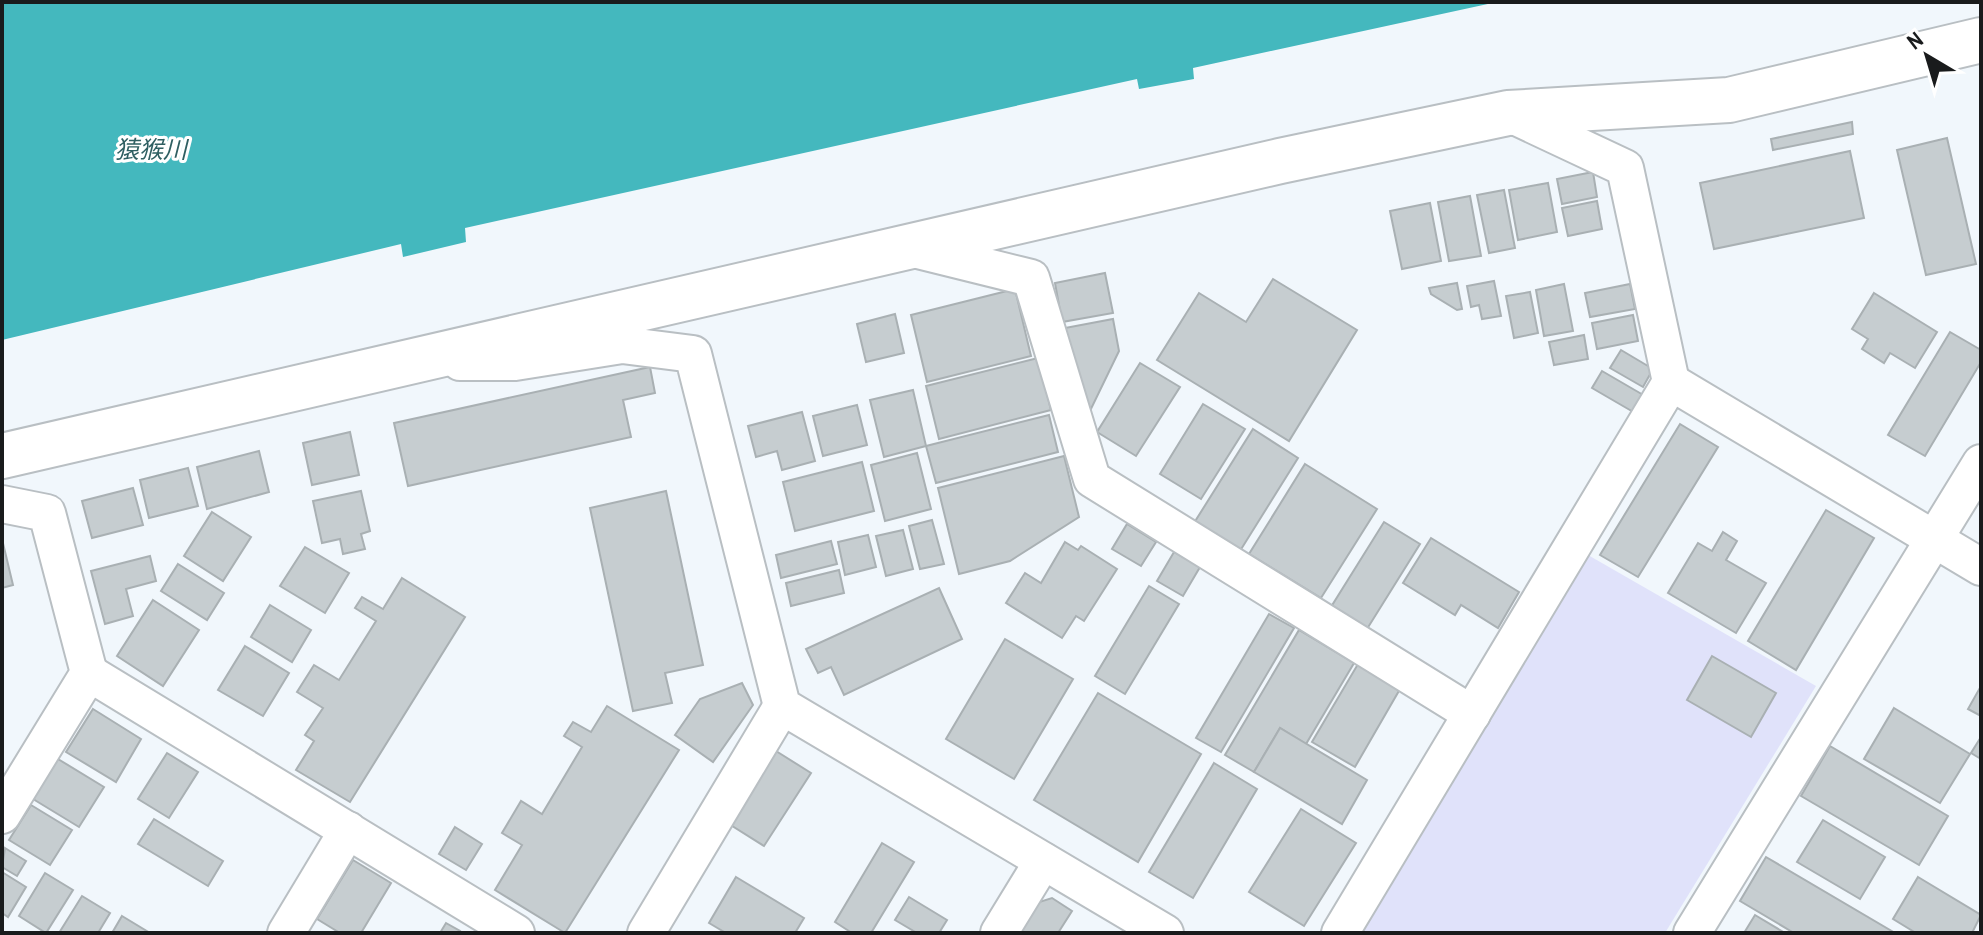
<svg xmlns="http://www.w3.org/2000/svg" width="1983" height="935" font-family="'Archivo Narrow','Noto Sans JP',sans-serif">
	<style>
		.green { fill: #e0e2fa }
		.water { fill: #44b8be }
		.building { fill: #c6cdd0; stroke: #a9b0b3; stroke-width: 2 }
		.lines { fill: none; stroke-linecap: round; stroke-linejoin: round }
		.street-casing { stroke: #b9bfc3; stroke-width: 40 }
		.secondary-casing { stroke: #b9bfc3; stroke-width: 48 }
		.street { stroke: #fff; stroke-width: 36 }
		.secondary { stroke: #fff; stroke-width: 44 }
		.labels { text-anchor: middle; stroke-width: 6; stroke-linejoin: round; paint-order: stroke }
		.water-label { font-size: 24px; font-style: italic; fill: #2f5f62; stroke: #fff }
	</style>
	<rect width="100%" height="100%" fill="#f1f7fc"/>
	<!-- green -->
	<path class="green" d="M1588 555 1816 686 1665 933H1358Z"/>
	<!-- water -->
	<path class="water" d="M2 2H1497L1193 68 1194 79 1139 89 1137 79 465 228 466 242 403 257 401 244 2 340Z"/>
	<!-- building -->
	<g class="building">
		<path d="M1852 122 1853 134 1773 150 1771 139Z"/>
		<path d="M1947 138 1976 264 1926 275 1897 150Z"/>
		<path d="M1850 151 1864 218 1714 249 1700 183Z"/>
		<path d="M1593 172 1597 197 1562 204 1557 179Z"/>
		<path d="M1548 183 1557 232 1518 240 1509 190Z"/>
		<path d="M1504 190 1515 248 1489 253 1477 195Z"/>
		<path d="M1470 196 1481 256 1449 261 1438 202Z"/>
		<path d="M1597 201 1602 229 1568 236 1562 208Z"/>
		<path d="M1430 203 1441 261 1402 269 1390 211Z"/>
		<path d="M1105 273 1113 313 1062 322 1055 283Z"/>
		<path d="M1273 279 1357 330 1289 441 1157 360 1199 293 1246 322Z"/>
		<path d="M1494 281 1501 316 1482 319 1479 305 1471 307 1467 286Z"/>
		<path d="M1457 283 1462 309 1457 310 1431 294 1429 288Z"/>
		<path d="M1564 284 1573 331 1544 336 1536 290Z"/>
		<path d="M1630 284 1635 309 1590 317 1585 293Z"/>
		<path d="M1015 289 1031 356 927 382 911 315Z"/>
		<path d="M1530 292 1538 333 1514 338 1506 296Z"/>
		<path d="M1874 293 1937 332 1915 368 1890 353 1884 363 1862 349 1868 339 1852 329Z"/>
		<path d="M895 314 904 353 866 362 857 324Z"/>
		<path d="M1633 315 1638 341 1597 349 1592 323Z"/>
		<path d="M1113 319 1119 351 1089 413 1065 328Z"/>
		<path d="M1950 332 1981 350V362L1925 456 1888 435Z"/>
		<path d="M1584 335 1588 359 1554 365 1549 342Z"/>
		<path d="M1621 350 1653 369 1643 387 1610 368Z"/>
		<path d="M1038 358 1051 410 939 439 926 386Z"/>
		<path d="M1140 363 1180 387 1136 456 1097 432Z"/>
		<path d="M650 367 655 393 623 400 631 437 408 486 394 423Z"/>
		<path d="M1602 371 1645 396 1635 413 1592 388Z"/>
		<path d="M913 390 926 446 884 457 870 400Z"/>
		<path d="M1203 404 1245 429 1201 499 1160 474Z"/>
		<path d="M857 405 867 445 823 456 813 416Z"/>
		<path d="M802 412 815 461 782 470 777 451 756 457 748 426Z"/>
		<path d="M1049 415 1058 452 936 483 926 446Z"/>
		<path d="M1680 424 1718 447 1638 577 1600 555Z"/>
		<path d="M1253 429 1298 458 1240 551 1194 523Z"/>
		<path d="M350 432 359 475 312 485 303 443Z"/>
		<path d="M259 451 269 492 207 509 197 467Z"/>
		<path d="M917 453 931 509 885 521 871 465Z"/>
		<path d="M1064 456 1079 517 1010 561 959 574 938 488Z"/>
		<path d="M862 462 874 511 795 531 783 482Z"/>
		<path d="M1305 464 1377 509 1321 598 1249 554Z"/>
		<path d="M188 468 198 506 149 518 140 480Z"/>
		<path d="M133 488 143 525 92 538 82 501Z"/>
		<path d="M361 491 370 531 361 534 365 549 343 554 340 539 322 543 313 501Z"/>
		<path d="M666 491 703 665 665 673 672 703 633 711 590 508Z"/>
		<path d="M1826 510 1874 538 1796 670 1748 641Z"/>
		<path d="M212 512 251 537 223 581 184 556Z"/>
		<path d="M932 520 944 564 920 569 909 526Z"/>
		<path d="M1384 522 1420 544 1367 629 1331 607Z"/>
		<path d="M1127 524 1156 542 1141 566 1112 549Z"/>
		<path d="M903 530 913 569 886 576 876 536Z"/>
		<path d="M1723 532 1737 541 1726 560 1766 583 1736 633 1668 593 1698 543 1712 551Z"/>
		<path d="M868 535 876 567 845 575 838 542Z"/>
		<path d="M1431 538 1519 592 1498 628 1461 605 1455 615 1403 583Z"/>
		<path d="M2 539 13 585 2 588Z"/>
		<path d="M831 541 837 564 781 578 776 555Z"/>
		<path d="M1065 542 1078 550 1081 546 1117 569 1084 621 1076 616 1062 638 1006 603 1025 573 1041 583Z"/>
		<path d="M305 547 349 573 325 613 280 586Z"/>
		<path d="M1174 552 1200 567 1183 596 1157 581Z"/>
		<path d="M150 556 156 581 126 589 133 616 105 624 91 571Z"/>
		<path d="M178 564 224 593 207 620 161 591Z"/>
		<path d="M839 570 844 593 791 606 786 583Z"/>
		<path d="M402 578 465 617 350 802 296 770 314 741 305 735 323 708 297 692 314 665 339 680 376 621 355 608 362 597 383 609Z"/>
		<path d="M1149 586 1179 604 1125 694 1095 676Z"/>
		<path d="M939 588 962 639 844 695 831 667 818 673 806 649Z"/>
		<path d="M153 600 199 630 163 686 117 656Z"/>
		<path d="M270 605 311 630 292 662 251 637Z"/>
		<path d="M1269 614 1294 628 1221 752 1196 738Z"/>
		<path d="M1299 630 1354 663 1306 744 1280 728 1254 772 1225 755Z"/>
		<path d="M1005 639 1073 679 1014 779 946 739Z"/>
		<path d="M245 646 289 673 263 716 218 690Z"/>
		<path d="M1712 656 1776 693 1751 737 1687 700Z"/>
		<path d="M1358 664 1400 689 1355 767 1312 742Z"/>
		<path d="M742 683 753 705 713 762 675 735 700 699Z"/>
		<path d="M1981 686V716L1968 709Z"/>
		<path d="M1098 693 1201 754 1138 862 1034 800Z"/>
		<path d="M607 706 679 750 565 933 495 890 522 845 502 833 521 801 542 814 582 747 564 736 573 722 591 732Z"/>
		<path d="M1894 708 1970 754 1940 803 1864 759Z"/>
		<path d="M93 709 141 739 116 782 66 752Z"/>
		<path d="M1280 728 1367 780 1342 824 1254 772Z"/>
		<path d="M1981 737V759L1971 753Z"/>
		<path d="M1830 746 1948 816 1919 865 1801 796Z"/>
		<path d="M776 751 811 773 764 846 729 824Z"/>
		<path d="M167 753 198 772 169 818 138 799Z"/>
		<path d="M58 759 104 787 79 827 33 799Z"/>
		<path d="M1214 763 1257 789 1193 898 1149 872Z"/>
		<path d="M31 805 72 830 50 865 9 840Z"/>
		<path d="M1301 809 1356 843 1304 926 1249 892Z"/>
		<path d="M154 819 223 861 208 886 138 844Z"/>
		<path d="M1823 820 1885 857 1860 899 1797 862Z"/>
		<path d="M455 827 482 844 466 870 439 854Z"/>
		<path d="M882 843 914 862 871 933H852L835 922Z"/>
		<path d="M5 848 26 861 17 876 2 867Z"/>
		<path d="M1766 857 1895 933H1794L1740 901Z"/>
		<path d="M353 860 391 883 361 933H340L317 919Z"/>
		<path d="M2 872 26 887 8 917 2 913Z"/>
		<path d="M45 873 73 890 46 933 19 916Z"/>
		<path d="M736 877 804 918 795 933H726L709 923Z"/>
		<path d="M1918 877 1981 915 1972 933H1916L1893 919Z"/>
		<path d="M82 896 110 913 98 933H59Z"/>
		<path d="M909 897 947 920 939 933H917L895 920Z"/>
		<path d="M1052 898 1072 911 1058 933H1017L1036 903Z"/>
		<path d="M1755 915 1785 933H1744Z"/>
		<path d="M122 916 150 933H112Z"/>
		<path d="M446 923 460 931 459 933H440Z"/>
	</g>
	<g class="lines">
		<!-- street casing -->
		<g class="street-casing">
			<g id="street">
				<path d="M906 247 1031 278 1092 479 1472 714"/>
				<path d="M460 362H515L622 345 693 354 782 706 1165 933"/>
				<path d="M1671 382 1981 567"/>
				<path d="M2 504 47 513 89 673 2 815"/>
				<path d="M89 673 516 933"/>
				<path d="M286 933 348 830"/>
				<path d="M646 933 782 706"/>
				<path d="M999 933 1043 861"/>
				<path d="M1340 933 1671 382 1625 168 1508 113"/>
				<path d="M1692 933 1981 463"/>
			</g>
		</g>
		<!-- secondary casing -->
		<g class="secondary-casing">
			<path id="secondary" d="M2 456 1280 161 1508 113 1729 100 1981 40"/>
		</g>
		<!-- street -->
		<use href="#street" class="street"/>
		<!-- secondary -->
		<use href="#secondary" class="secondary"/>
	</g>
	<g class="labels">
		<!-- water labels -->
		<g class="water-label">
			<text x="151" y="158">猿猴川</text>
		</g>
	</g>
	<!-- border -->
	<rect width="1983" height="935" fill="none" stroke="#191b1c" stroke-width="8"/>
	<!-- north arrow -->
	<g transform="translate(1927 56) rotate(322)" stroke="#ffffff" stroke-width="6" paint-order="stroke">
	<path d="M0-6L14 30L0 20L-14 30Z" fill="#191b1c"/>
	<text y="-12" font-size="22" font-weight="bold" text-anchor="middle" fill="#191b1c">N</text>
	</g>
</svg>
